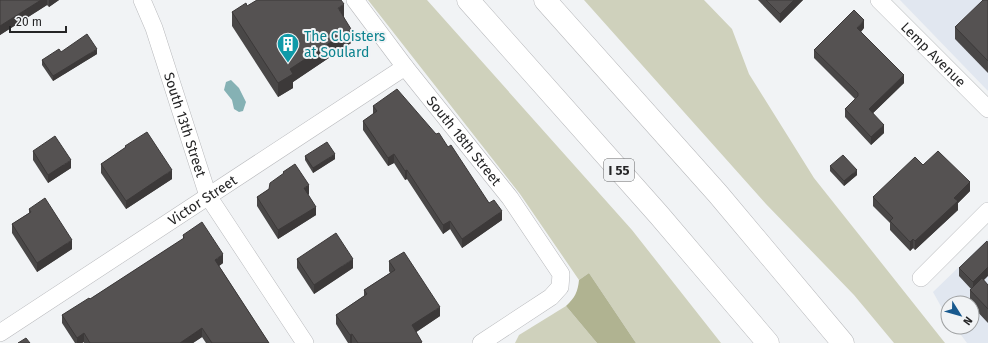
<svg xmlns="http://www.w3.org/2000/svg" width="988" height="343" font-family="'Fira Sans',sans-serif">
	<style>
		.built { fill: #e1e7f0 }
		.green { fill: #cfd1bc }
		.forest { fill: #b0b391 }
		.water { fill: #85b1b4 }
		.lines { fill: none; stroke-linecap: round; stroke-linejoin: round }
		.street-casing { stroke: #b9babd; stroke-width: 18 }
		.highway-casing { stroke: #b9babd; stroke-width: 23 }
		.street { stroke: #fff; stroke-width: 17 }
		.highway { stroke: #fff; stroke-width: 22 }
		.wall { fill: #494747 }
		.shaded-wall { fill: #3c3939 }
		.building { fill: #555252; stroke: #3c3939 }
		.labels { text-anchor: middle; stroke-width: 4; stroke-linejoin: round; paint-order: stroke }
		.shield { fill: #f1f3f5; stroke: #626364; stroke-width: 1 }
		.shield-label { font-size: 13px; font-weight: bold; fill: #252526 }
		.culture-label { font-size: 14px; fill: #0d838f; stroke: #f1f3f5; text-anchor: start }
		.street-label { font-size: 14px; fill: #252526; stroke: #f1f3f5 }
	</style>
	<rect width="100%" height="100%" fill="#f1f3f5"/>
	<!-- built -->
	<g class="built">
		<path d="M900 0H988V91Z"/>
		<path d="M988 239V343H967L955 327H972V303H948V319L933 292Z"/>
	</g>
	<!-- green -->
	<g class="green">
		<path d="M368 0H427L632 230 721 343H636L589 273 579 280 520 194Z"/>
		<path d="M584 0H704L732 29 749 74 814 178 945 343H894L854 295 766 204Z"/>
		<path d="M566 306 597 343H515L519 335Z"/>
	</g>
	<!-- forest -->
	<path class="forest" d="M589 273 636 343H597L566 306C575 298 578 291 579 280Z"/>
	<!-- water -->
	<path class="water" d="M231 80 239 88 246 102 243 111 239 112 234 109 232 100 224 90 226 82Z"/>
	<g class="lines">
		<!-- street casing -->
		<g class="street-casing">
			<g id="street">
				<path id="s1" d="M142 0 154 28 208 196 305 343"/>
				<path id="s2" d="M355 0 405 67 510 198 561 274 560 287 551 297 481 343"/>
				<path id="s3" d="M879 0 988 109"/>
				<path d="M921 278 988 211"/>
				<path id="s4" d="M0 333 405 67"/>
			</g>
		</g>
		<!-- highway casing -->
		<g class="highway-casing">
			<g id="highway">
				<path d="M468 0 659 215 768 343"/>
				<path d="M545 0 718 194 843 343"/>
			</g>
		</g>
		<!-- street -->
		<use href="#street" class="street"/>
		<!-- highway -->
		<use href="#highway" class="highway"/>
	</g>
	<!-- wall -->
	<g class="wall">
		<path d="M0 0H59L49 7 47 5 0 35Z"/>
		<path d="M758 0H803L780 23Z"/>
		<path d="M988 0V73L955 39V27Z"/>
		<path d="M247 6 344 17 351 43 293 82V88L278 97 232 26V12Z"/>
		<path d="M864 28 861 32 904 83 873 113 884 133 871 145 845 117V109L855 99 814 58V50Z"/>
		<path d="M61 52 97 54 53 81 42 65V60Z"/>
		<path d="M373 106 436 134 448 147 489 203 502 220 462 248 450 229 443 234 407 179 405 180 394 163 388 166 363 130V121L373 114Z"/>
		<path d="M125 146 172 179 126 209 101 173V164L125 148Z"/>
		<path d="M33 151 71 168 48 183 33 160Z"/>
		<path d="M305 156 335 159 313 173 305 160Z"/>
		<path d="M923 165 970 191 958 203V210L915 250 913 248 910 251 890 230V223L873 206V197Z"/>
		<path d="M830 166 857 175 844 186 830 171Z"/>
		<path d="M283 172 309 194 308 195 316 215 278 239 257 206V197L269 189 283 174Z"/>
		<path d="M29 209 72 249 37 272 12 233V224L29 213Z"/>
		<path d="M183 235 223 263 219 266 269 343H206L202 337 193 343H84V342L82 343H75L62 323V315L90 299 183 239Z"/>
		<path d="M297 259 353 268 314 294 297 268Z"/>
		<path d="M389 261 440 316 416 332 422 343H348L336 324V315L364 296V290L390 273 389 271Z"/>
		<path d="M959 268 983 280 988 285V323L972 306V303H970V290L971 289 959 276Z"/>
	</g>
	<!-- shaded-wall -->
	<g class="shaded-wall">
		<path d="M41 0H47V5L0 35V26Z"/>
		<path d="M49 0H59L49 7Z"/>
		<path d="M794 0H803L780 23V14Z"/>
		<path d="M344 4V18L338 8Z"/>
		<path d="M864 20V28L857 36V28Z"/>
		<path d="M351 29V43L293 82V88L278 97V83L290 69Z"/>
		<path d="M97 49V54L53 81V76Z"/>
		<path d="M904 75V83L869 117V109Z"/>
		<path d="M884 125V133L871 145V137Z"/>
		<path d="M335 154V159L313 173V168Z"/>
		<path d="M394 154V163L388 166V158Z"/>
		<path d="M71 160V168L48 183V175Z"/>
		<path d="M172 170V179L126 209V201Z"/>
		<path d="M407 170V179L405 180V171Z"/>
		<path d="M857 170V175L844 186V181Z"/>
		<path d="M970 182V191L958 203V210L915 250V241L954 198Z"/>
		<path d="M309 185V194L304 197V188Z"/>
		<path d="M316 207V215L278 239V230Z"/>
		<path d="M502 211V220L462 248V239Z"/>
		<path d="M450 221V229L443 234V225Z"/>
		<path d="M913 239V248L910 251V242Z"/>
		<path d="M72 240V249L37 272V263Z"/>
		<path d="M223 254V263L215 269V260Z"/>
		<path d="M353 259V268L314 294V285Z"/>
		<path d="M988 267V276L973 291V282Z"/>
		<path d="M440 307V316L412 335V325Z"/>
		<path d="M202 328V337L193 343H180Z"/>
		<path d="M84 333V342L82 343H77V338Z"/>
		<path d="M352 334V343H350V335Z"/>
	</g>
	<!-- building -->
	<g class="building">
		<path d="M0 0H41L0 26Z"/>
		<path d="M257 0H341L344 4 338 8 351 29 290 69 293 74 278 83 232 12 246 3 247 6Z"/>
		<path d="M766 0H794L780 14Z"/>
		<path d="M983 0H988V61L955 27Z"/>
		<path d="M854 10 864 20 857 28 904 75 869 109 884 125 871 137 845 109 858 96V93L814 50Z"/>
		<path d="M87 34 97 49 53 76 42 60 59 49 61 52Z"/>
		<path d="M397 89 436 134 439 133 448 147 451 145 489 203 494 200 502 211 462 239 450 221 443 225 407 170 405 171 394 154 388 158 363 121 377 111 373 106Z"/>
		<path d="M147 132 172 170 126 201 101 164 126 147 125 146Z"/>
		<path d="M55 136 71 160 48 175 33 151Z"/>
		<path d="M327 142 335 154 313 168 305 156Z"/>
		<path d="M938 151 970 182 954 198 958 201 915 241 913 239 910 242 890 221 893 218 873 197 915 157 923 165Z"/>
		<path d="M843 155 857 170 844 181 830 166Z"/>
		<path d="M295 164 309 185 304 188 316 207 278 230 257 197 269 189 270 183 284 173 283 172Z"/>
		<path d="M45 198 72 240 37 263 12 224 31 212 29 209Z"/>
		<path d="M202 222 223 254 215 260 269 343H212L202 328 180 343H90L84 333 77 338 62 315 89 298 90 299 184 238 183 235Z"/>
		<path d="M336 233 353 259 314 285 297 259Z"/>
		<path d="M987 241 988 243V267L973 282 959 268Z"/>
		<path d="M404 252 440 307 412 325 422 342 420 343H358L352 334 350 335 336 315 367 294 364 290 395 270 389 261Z"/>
		<path d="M982 278 988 285V309L970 290Z"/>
		<path d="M26 338 30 343H18Z"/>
	</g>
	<!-- icons -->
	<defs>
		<g id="building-pin" transform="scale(1.15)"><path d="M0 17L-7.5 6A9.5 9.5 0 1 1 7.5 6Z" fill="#0f9aa8" stroke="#f1f3f5"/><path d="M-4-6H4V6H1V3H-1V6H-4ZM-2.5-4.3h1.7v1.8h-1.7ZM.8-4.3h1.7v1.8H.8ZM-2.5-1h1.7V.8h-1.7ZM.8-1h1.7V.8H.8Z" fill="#fff"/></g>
	</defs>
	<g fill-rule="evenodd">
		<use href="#building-pin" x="288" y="44"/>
	</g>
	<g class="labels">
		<!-- shield labels -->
		<rect class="shield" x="604" y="159" width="30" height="22" rx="3"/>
		<g class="shield-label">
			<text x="619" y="175">I 55</text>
		</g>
		<!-- culture labels -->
		<g class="culture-label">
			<text x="304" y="41">The Cloisters<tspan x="304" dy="16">at Soulard</tspan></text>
		</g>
		<!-- street labels -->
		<g class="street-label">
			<text dy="5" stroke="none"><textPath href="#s3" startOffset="77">Lemp Avenue</textPath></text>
			<text dy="5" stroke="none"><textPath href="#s1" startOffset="132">South 13th Street</textPath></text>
			<text dy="5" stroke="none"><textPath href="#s2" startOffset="178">South 18th Street</textPath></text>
			<text dy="5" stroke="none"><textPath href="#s4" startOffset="242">Victor Street</textPath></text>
		</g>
	</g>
	<!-- north arrow -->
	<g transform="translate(960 315) rotate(127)"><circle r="19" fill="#f1f3f5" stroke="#9fa1a2"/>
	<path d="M0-3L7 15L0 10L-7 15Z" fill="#18598e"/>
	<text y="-6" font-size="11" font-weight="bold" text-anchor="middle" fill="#252526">N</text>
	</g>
	<!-- scale -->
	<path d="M10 26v6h56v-6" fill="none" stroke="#252526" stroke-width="2"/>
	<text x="16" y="26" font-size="12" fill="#252526" stroke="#f1f3f5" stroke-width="3" paint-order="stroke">20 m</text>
</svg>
